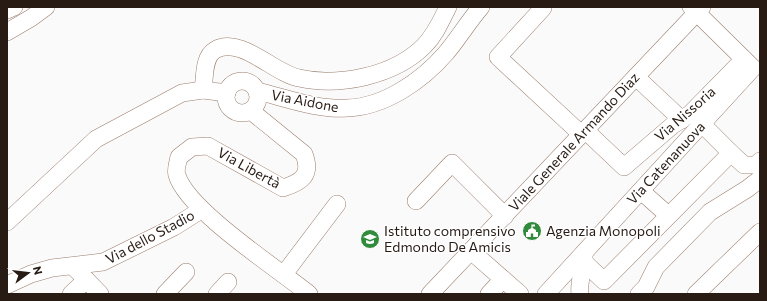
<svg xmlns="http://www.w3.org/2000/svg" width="767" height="301" font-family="Commissioner,sans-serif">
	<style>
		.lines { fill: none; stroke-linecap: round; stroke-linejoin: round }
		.minor-casing { stroke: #9b7d6c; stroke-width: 18 }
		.minor { stroke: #fff; stroke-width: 17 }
		.labels { text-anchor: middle; stroke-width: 3; stroke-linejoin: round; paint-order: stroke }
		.street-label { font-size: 14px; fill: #271b14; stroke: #fff }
		.poi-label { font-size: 14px; fill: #271b14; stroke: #fff; text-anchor: start }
	</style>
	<rect width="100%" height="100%" fill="#fafafa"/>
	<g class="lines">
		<!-- minor casing -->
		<g class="minor-casing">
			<g id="minor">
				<path d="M691 7 752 67"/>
				<path d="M543 8 498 57 581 134"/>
				<path d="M7 10 14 7"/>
				<path d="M7 32 31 18 46 7"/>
				<path d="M636 77 682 120"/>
				<circle cx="242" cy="97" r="16"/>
				<path d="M203 90C205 78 203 57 215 50 240 35 275 74 299 78 339 87 394 76 424 46 435 35 441 21 448 7"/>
				<path d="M257 91C286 98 317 110 347 108 384 107 422 81 446 53 458 39 468 22 481 7"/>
				<path d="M251 111 304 154C312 175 302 182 283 188L208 146 192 147 179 157C178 162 175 170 177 175 187 210 278 269 309 294"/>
				<path d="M702 124 731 153"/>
				<path d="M585 130 624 167 673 125 690 114 744 59"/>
				<path d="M641 191 668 215"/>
				<path d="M416 201 452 163 505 216"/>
				<path d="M7 222 96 139 182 93 203 90 227 93"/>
				<path d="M471 251 520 294"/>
				<path d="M585 263 604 281 731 153 744 165H756L760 161"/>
				<path d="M73 266 100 294"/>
				<path d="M284 274 337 204"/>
				<path d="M7 285 31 274 52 268 103 262 174 227 201 210"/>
				<path d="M71 294 86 280"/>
				<path d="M165 294 186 272"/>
				<path d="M217 294 228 282"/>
				<path d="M430 294 702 7"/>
				<path d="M489 294 503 279"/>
				<path d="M546 294 753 68"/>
				<path d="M580 294C578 280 585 269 584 255"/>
				<path d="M639 294 646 287 656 267 710 212 747 189 760 179"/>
				<path d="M696 294 760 232"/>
			</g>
		</g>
		<!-- minor -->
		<use href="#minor" class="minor"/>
	</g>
	<!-- icons -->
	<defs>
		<g id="civic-disc" transform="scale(1)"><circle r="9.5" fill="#308b3c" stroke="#fff"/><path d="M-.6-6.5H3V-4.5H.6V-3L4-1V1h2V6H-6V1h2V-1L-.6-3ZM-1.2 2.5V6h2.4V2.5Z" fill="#fff"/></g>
		<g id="school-disc" transform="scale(1)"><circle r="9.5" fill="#308b3c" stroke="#fff"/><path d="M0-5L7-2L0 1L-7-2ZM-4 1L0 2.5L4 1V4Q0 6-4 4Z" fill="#fff"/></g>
	</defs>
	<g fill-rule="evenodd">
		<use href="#civic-disc" x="532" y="231"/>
		<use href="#school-disc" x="370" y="239"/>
	</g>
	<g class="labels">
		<!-- street labels -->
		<g class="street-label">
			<text transform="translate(305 101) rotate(11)" y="5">Via Aidone</text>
			<text transform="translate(685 114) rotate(-41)" y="5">Via Nissoria</text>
			<text transform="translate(574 142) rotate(-47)" y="5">Viale Generale Armando Diaz</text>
			<text transform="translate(666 163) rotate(-47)" y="5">Via Catenanuova</text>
			<text transform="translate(249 168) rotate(29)" y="5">Via Libertà</text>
			<text transform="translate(150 237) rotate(-28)" y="5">Via dello Stadio</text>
		</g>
		<!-- poi labels -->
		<g class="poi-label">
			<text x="384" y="236">Istituto comprensivo<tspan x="384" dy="16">Edmondo De Amicis</tspan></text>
			<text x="546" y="236">Agenzia Monopoli</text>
		</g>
	</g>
	<!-- border -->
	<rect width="767" height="301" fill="none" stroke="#271b14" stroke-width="16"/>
	<!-- north arrow -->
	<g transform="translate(28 273) rotate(75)" stroke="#ffffff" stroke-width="3" paint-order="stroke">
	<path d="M0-3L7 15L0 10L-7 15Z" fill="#271b14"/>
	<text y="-6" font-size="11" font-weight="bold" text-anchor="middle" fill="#271b14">N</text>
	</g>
</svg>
